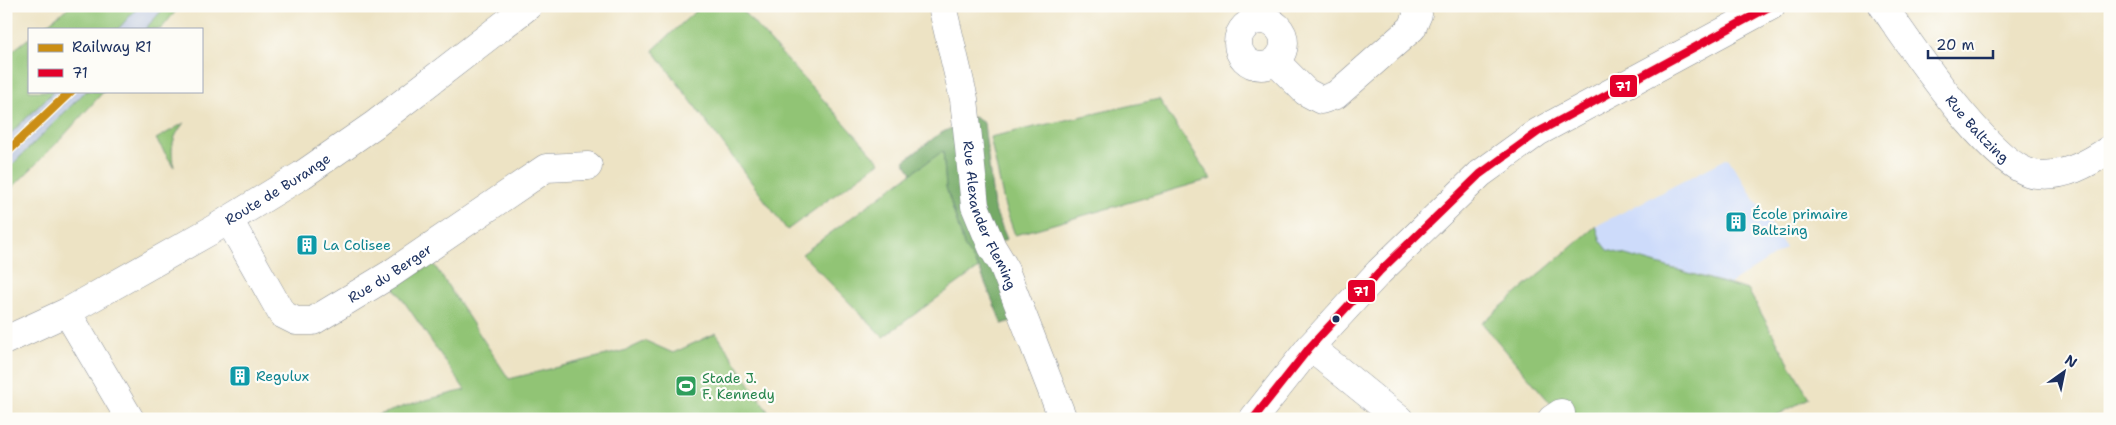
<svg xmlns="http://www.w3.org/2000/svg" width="2116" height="425" font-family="'Shantell Sans',sans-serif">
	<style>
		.built { fill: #cddbfa }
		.industrial { fill: #b9c5de }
		.green { fill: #91c475; stroke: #567a6a }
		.forest { fill: #74aa66; stroke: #486c62 }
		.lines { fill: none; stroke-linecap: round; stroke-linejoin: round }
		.minor-casing { stroke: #848991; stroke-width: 29 }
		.minor { stroke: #fff; stroke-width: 28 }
		.bus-1-casing { stroke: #fdfcf7; stroke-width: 11 }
		.bus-1 { stroke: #e4002b; stroke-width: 8 }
		.rail-1-casing { stroke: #fdfcf7; stroke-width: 12 }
		.rail-1 { stroke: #cb8e13; stroke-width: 9 }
		.bus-dot { fill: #1b2f5e; stroke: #fdfcf7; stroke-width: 2 }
		.labels { text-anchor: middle; stroke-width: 4.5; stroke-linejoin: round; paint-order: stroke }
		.street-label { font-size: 14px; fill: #1b2f5e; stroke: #fdfcf7 }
		.culture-label { font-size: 14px; fill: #0d838f; stroke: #fdfcf7; text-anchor: start }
		.leisure-label { font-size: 14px; fill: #27864d; stroke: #fdfcf7; text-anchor: start }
		.line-badge { stroke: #fdfcf7; stroke-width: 2 }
		.badge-label { font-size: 14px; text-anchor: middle; font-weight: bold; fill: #fff }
	</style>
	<rect width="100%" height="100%" fill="#fdfcf7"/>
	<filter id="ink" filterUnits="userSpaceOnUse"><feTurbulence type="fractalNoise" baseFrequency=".02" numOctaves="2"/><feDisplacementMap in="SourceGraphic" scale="10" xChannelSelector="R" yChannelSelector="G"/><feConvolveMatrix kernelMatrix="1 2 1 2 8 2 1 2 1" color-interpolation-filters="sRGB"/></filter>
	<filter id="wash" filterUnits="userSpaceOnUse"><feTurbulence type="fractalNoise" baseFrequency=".0096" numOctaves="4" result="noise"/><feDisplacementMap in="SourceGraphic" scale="20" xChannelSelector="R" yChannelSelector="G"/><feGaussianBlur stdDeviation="1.12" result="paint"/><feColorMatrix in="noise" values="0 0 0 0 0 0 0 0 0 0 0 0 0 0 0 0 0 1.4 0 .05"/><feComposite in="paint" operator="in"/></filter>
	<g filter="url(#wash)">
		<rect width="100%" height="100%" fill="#ede3c4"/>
		<!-- built -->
		<path class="built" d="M1728 158 1786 248 1730 284 1608 250 1601 241 1596 226Z"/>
		<!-- industrial -->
		<g class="industrial">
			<path d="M139 6H166L145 29H118Z"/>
			<path d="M54 91H86L6 171V138Z"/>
		</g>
		<!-- green -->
		<g class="green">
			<path d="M70 6H139L118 29H41Z"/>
			<path d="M166 6H180L161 29H145Z"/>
			<path d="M701 6H738L880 162 787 230 653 50Z"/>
			<path d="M29 38V91H54L6 138V114L9 111 6 107V56Z"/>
			<path d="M86 91H104L59 141 6 194V171Z"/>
			<path d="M1159 99 1211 179 1015 235 1005 207 990 137Z"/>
			<path d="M184 123C172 137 170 149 174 167L156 139Z"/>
			<path d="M943 150 946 187 965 248 979 268 883 337 802 254Z"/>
			<path d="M1596 226 1601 241 1608 250 1748 290 1809 398 1770 419H1564L1482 323Z"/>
			<path d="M433 263 509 379 627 350 646 341 673 353 716 333 773 419H367L414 403 465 390 394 287Z"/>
		</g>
		<!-- forest -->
		<path class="forest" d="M974 117 984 123 994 208 1007 239 992 246 1024 317 1002 324 979 268 965 248 946 187 943 151 912 173 904 161 939 134Z"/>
	</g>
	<g filter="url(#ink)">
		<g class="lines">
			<!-- minor casing -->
			<g class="minor-casing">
				<g id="minor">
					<path id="s1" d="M942 6 964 99 975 206 992 247 1003 265 1063 419"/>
					<path id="s2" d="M1883 6C1910 44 1991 168 2035 174 2063 178 2088 164 2110 149"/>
					<circle cx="1261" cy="43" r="23"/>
					<path d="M1276 62 1306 92 1321 100 1336 95 1412 28 1418 14 1415 6"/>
					<path id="s3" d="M229 220 282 314 296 321H313L389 275 546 168 588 166"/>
					<path d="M67 312 130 419"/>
					<path id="s4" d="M6 340 67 312 212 230 302 175 374 125 528 6"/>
					<path d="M1310 347 1399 419"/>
					<path d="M1253 419 1310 347 1379 272 1480 174 1538 132 1771 6"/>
					<path d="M1552 419 1561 413"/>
				</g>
			</g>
			<!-- minor -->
			<use href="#minor" class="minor"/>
			<!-- bus-1 casing -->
			<g class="bus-1-casing">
				<path id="bus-1" d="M1253 419 1310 347 1379 272 1480 174 1538 132 1771 6"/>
			</g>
			<!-- bus-1 -->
			<use href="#bus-1" class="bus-1"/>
			<!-- rail-1 casing -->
			<g class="rail-1-casing">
				<path id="rail-1" d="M6 153 71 91"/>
			</g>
			<!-- rail-1 -->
			<use href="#rail-1" class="rail-1"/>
		</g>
	</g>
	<!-- icons -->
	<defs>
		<g id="building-square" transform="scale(1.125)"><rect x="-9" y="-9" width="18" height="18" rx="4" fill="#0f9aa8" stroke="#fdfcf7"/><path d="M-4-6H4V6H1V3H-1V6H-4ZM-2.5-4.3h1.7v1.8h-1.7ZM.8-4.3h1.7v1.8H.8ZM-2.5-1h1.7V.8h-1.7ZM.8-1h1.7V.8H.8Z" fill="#fff"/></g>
		<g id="stadium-square" transform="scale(1.125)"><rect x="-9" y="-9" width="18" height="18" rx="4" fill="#2e9e5b" stroke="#fdfcf7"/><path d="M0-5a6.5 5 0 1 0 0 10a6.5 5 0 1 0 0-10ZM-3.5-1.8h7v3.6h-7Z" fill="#fff"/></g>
	</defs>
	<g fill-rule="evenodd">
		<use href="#building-square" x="1736" y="222"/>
		<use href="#building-square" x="307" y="245"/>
		<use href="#building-square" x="240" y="376"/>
		<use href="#stadium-square" x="686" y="386"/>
	</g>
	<!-- markers -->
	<circle class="bus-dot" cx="1336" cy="319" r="4.5"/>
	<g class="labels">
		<!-- street labels -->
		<g class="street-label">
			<text dy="5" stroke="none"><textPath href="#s2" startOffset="155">Rue Baltzing</textPath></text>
			<text dy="5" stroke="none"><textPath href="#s4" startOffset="311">Route de Burange</textPath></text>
			<text dy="5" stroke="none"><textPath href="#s1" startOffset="216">Rue Alexander Fleming</textPath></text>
			<text dy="5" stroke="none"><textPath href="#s3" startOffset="231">Rue du Berger</textPath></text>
		</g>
		<!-- culture labels -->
		<g class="culture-label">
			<text x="1752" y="219">École primaire<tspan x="1752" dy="16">Baltzing</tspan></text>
			<text x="323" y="250">La Colisee</text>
			<text x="256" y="381">Regulux</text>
		</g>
		<!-- leisure labels -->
		<g class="leisure-label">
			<text x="702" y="383">Stade J.<tspan x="702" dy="16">F. Kennedy</tspan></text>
		</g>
	</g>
	<g class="line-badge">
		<rect x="1609" y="74" width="29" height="24" rx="5" fill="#e4002b"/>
		<rect x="1347" y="279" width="29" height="24" rx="5" fill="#e4002b"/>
	</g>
	<g class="badge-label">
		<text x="1623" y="91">71</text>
		<text x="1361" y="296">71</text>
	</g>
	<!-- margin -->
	<rect width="2116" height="425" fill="none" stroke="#fdfcf7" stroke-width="25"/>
	<!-- legend -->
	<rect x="28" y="28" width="175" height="65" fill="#fdfcf7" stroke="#a3aaba"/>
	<rect x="38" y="44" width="25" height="8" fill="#cb8e13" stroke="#a3aaba"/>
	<text x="72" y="52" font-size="15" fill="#1b2f5e">Railway R1</text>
	<rect x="38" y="69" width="25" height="8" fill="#e4002b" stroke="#a3aaba"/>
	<text x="72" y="78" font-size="15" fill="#1b2f5e">71</text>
	<!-- north arrow -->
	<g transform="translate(2064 372) rotate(33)" stroke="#fdfcf7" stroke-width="4" paint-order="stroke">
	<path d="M0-4L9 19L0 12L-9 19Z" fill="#1b2f5e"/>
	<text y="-8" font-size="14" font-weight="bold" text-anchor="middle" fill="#1b2f5e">N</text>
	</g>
	<!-- scale -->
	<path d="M1928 50v8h65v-8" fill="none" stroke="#1b2f5e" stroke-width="2.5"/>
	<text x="1936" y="50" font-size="15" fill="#1b2f5e" stroke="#fdfcf7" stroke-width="4" paint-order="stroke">20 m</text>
</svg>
